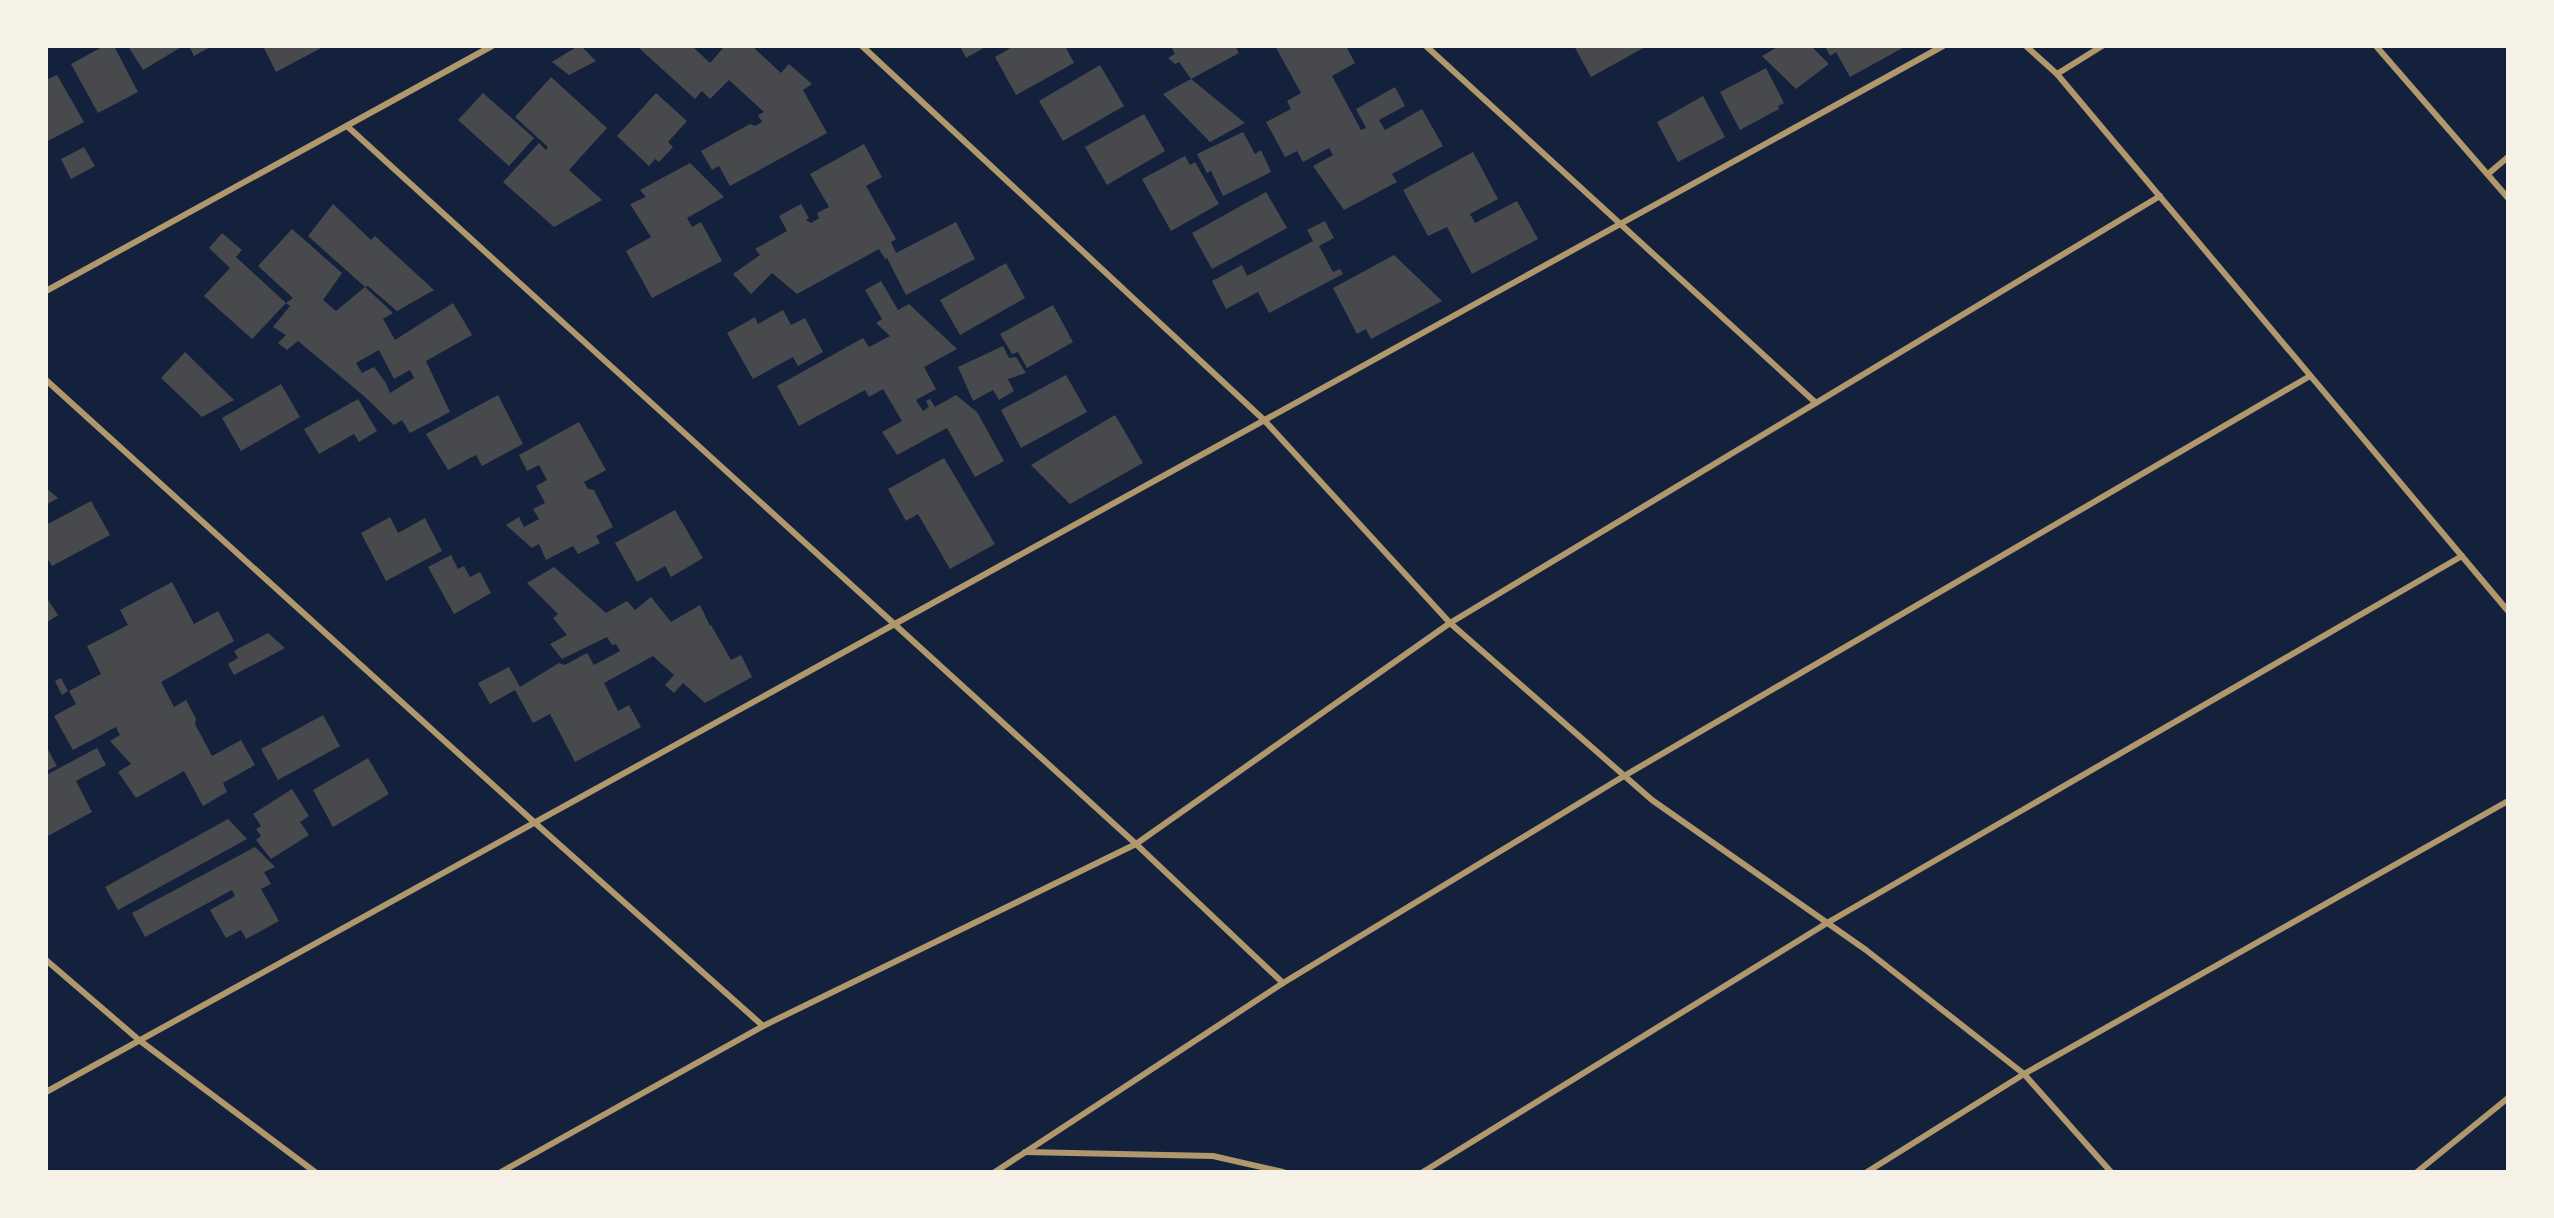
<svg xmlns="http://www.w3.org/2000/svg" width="2554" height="1218" font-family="Helvetica,sans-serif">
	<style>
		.building { fill: #48494c; fill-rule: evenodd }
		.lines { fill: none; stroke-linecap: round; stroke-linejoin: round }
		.minor { stroke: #b1986c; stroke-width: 6 }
	</style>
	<rect width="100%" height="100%" fill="#14213d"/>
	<!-- building -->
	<g class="building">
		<path d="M104 46H114L138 92 98 113 71 64Z"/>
		<path d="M128 46H183L143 70Z"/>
		<path d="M189 46H212L194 56Z"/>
		<path d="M263 46H325L276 72Z"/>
		<path d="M578 46H581L596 61 569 75 552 62Z"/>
		<path d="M641 46H692L710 63 725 46H752L781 73 789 64 812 84 803 90 827 133 730 186 719 166 712 170 701 151 750 124 755 126 762 122 758 115 764 112 729 80 710 99 702 91 695 99 639 48Z"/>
		<path d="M960 46H987L966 58Z"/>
		<path d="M1014 46H1065L1074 63 1016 95 995 57Z"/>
		<path d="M1171 46H1235L1239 53 1191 79 1179 62 1175 64 1168 58 1175 54Z"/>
		<path d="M1275 46H1346L1355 63 1332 76 1361 130 1366 128 1356 109 1395 87 1405 106 1379 120 1385 130 1422 109 1443 146 1392 174 1397 182 1344 210 1313 166 1333 155 1329 148 1303 162 1297 151 1285 157 1266 122 1291 109 1287 101 1301 93Z"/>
		<path d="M1574 46H1647L1591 77Z"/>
		<path d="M1779 46H1811L1829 64 1796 89 1762 56Z"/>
		<path d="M1825 46H1906L1850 77 1836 52 1830 56Z"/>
		<path d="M1100 65 1124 106 1063 141 1039 101Z"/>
		<path d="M1766 68 1784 103 1778 106 1779 109 1740 130 1720 92Z"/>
		<path d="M57 75 84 122 46 142V80Z"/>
		<path d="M551 77 607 128 569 170 602 200 554 227 503 182 539 143 546 150 548 147 515 117Z"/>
		<path d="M1191 79 1245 123 1210 142 1163 94Z"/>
		<path d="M483 93 534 138 509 166 458 120Z"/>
		<path d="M656 93 687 121 668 142 673 147 659 162 655 159 649 166 617 136Z"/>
		<path d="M1703 96 1725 137 1678 162 1657 122Z"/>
		<path d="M1144 114 1165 151 1107 185 1085 147Z"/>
		<path d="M1243 132 1255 154 1261 150 1271 172 1223 196 1211 171 1207 173 1197 154Z"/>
		<path d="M864 144 882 177 866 186 896 239 891 242 896 253 956 222 975 259 906 295 887 258 885 259 879 249 797 294 772 273 751 294 733 274 760 255 755 249 787 231 779 216 801 204 809 218 806 220 811 223 819 218 817 213 829 207 810 174Z"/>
		<path d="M84 147 95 166 71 179 61 159Z"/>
		<path d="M1473 152 1498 199 1470 214 1475 223 1517 201 1538 239 1472 274 1447 227 1428 236 1403 190Z"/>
		<path d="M1185 156 1190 165 1195 162 1219 204 1171 231 1142 179Z"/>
		<path d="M690 163 724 197 687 218 692 227 701 222 722 261 652 298 626 251 651 237 630 204 646 197 640 190Z"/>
		<path d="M1266 192 1287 228 1212 269 1192 233Z"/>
		<path d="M333 204 371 240 375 236 434 290 397 311 368 286 365 287 308 236Z"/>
		<path d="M1325 221 1334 238 1319 246 1333 272 1340 269 1343 274 1269 313 1258 292 1226 309 1212 281 1242 265 1247 276 1313 241 1307 230Z"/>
		<path d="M292 229 342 273 323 300 336 311 365 287 393 313 383 319 395 340 453 303 472 335 426 361 450 412 410 433 402 420 394 425 364 396 298 341 287 350 278 343 286 335 273 327 290 306 286 303 293 298 258 266ZM379 350 394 379 410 370 414 378 390 393 386 383 374 367 362 373 356 363Z"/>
		<path d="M222 233 242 250 236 257 286 303 252 339 204 296 230 268 209 248Z"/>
		<path d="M1394 255 1442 301 1371 339 1366 329 1357 334 1333 288Z"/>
		<path d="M1006 263 1025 298 960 335 940 300Z"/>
		<path d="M881 281 898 310 909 304 957 349 924 367 936 389 916 400 923 411 929 407 926 401 930 399 935 407 956 395 977 412 1004 461 975 477 947 428 897 455 882 432 902 421 883 389 869 397 865 390 799 426 777 386 863 338 869 347 890 336 876 323 882 319 865 290Z"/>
		<path d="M1053 305 1073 342 1027 368 1018 352 1012 354 1000 334Z"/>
		<path d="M783 310 791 325 805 318 823 352 798 366 793 357 753 379 727 333 755 317 758 324Z"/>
		<path d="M1003 346 1009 358 1016 357 1026 373 1008 379 1014 391 999 400 993 390 973 401 958 367Z"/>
		<path d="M185 352 234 400 202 417 161 378Z"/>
		<path d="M1066 375 1087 412 1021 448 1001 410Z"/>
		<path d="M281 384 300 417 241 451 222 418Z"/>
		<path d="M498 395 523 444 482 466 476 455 448 470 426 434Z"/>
		<path d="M358 399 377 431 359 442 354 434 319 454 304 429Z"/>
		<path d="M1115 415 1143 463 1070 504 1031 465Z"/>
		<path d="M579 422 606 470 584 482 588 489 594 490 613 527 596 536 600 543 578 554 573 546 546 560 539 544 532 548 506 525 519 517 524 527 539 519 533 509 545 503 536 486 547 480 539 465 527 471 519 455Z"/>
		<path d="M944 458 995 544 950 569 918 514 906 521 888 489Z"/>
		<path d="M46 488 58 498 46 505Z"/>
		<path d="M91 501 110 535 52 566 46 556V525Z"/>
		<path d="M675 510 703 558 671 577 665 566 637 582 615 543Z"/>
		<path d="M390 517 398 533 425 518 442 551 386 581 361 533Z"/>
		<path d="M451 555 458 569 464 566 470 577 480 572 491 593 454 614 428 567Z"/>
		<path d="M554 567 606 613 627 601 635 610 651 597 671 622 700 605 710 626 711 625 731 660 741 655 752 677 705 703 683 683 674 693 665 685 674 675 653 656 604 683 618 711 629 705 641 727 575 762 550 714 533 723 515 690 490 704 478 683 509 667 520 687 559 663 565 665 587 653 594 665 620 651 616 644 612 645 607 637 562 659 550 644 567 635 553 618 558 614 527 583Z"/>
		<path d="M172 582 194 624 218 611 234 641 161 682 174 707 186 700 196 719 195 724 212 756 241 740 255 765 223 783 227 792 203 806 184 771 136 798 118 772 131 764 110 741 120 735 116 727 73 750 54 716 76 704 69 691 101 674 87 646 128 625 120 610Z"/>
		<path d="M46 597 58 615 46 623Z"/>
		<path d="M268 633 285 648 234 675 228 664 238 658 234 651Z"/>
		<path d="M61 678 68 691 62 695 55 681Z"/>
		<path d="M323 715 340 746 278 780 261 749Z"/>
		<path d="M46 746 57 766 46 771Z"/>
		<path d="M97 748 106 765 76 781 92 812 46 837V775Z"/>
		<path d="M368 758 389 794 333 827 313 790Z"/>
		<path d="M292 789 309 816 300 822 309 835 271 859 256 840 261 836 256 829 261 826 253 814Z"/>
		<path d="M228 819 247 839 118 910 105 887Z"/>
		<path d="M255 847 275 867 264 872 271 884 261 889 279 921 246 939 241 930 226 938 210 910 235 896 232 890 145 937 132 913Z"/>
	</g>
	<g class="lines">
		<!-- minor -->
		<g class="minor">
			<path d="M862 46 1264 420 1450 623 1652 800 1866 950 2024 1074 2111 1172"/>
			<path d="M1426 46 1816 403"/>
			<path d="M2026 46 2057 74 2508 611"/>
			<path d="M2376 46 2508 198"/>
			<path d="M2057 74 2102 46"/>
			<path d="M347 126 1136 844 1283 983"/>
			<path d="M2488 174 2508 157"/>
			<path d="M46 291 492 46"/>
			<path d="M46 380 534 822 763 1026"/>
			<path d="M46 960 139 1040 315 1172"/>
			<path d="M46 1092 1943 46"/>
			<path d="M1025 1152 1213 1156 1283 1172"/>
			<path d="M501 1172 763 1026 1136 844 1450 623 2160 196"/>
			<path d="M995 1172 1283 983 1624 776 2310 376"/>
			<path d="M1423 1172 1827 923 2462 556"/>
			<path d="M1867 1172 2024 1074 2508 801"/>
			<path d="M2417 1172 2508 1098"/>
		</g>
	</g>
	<!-- border -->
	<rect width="2554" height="1218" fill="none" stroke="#f6f1e7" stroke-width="96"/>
</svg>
